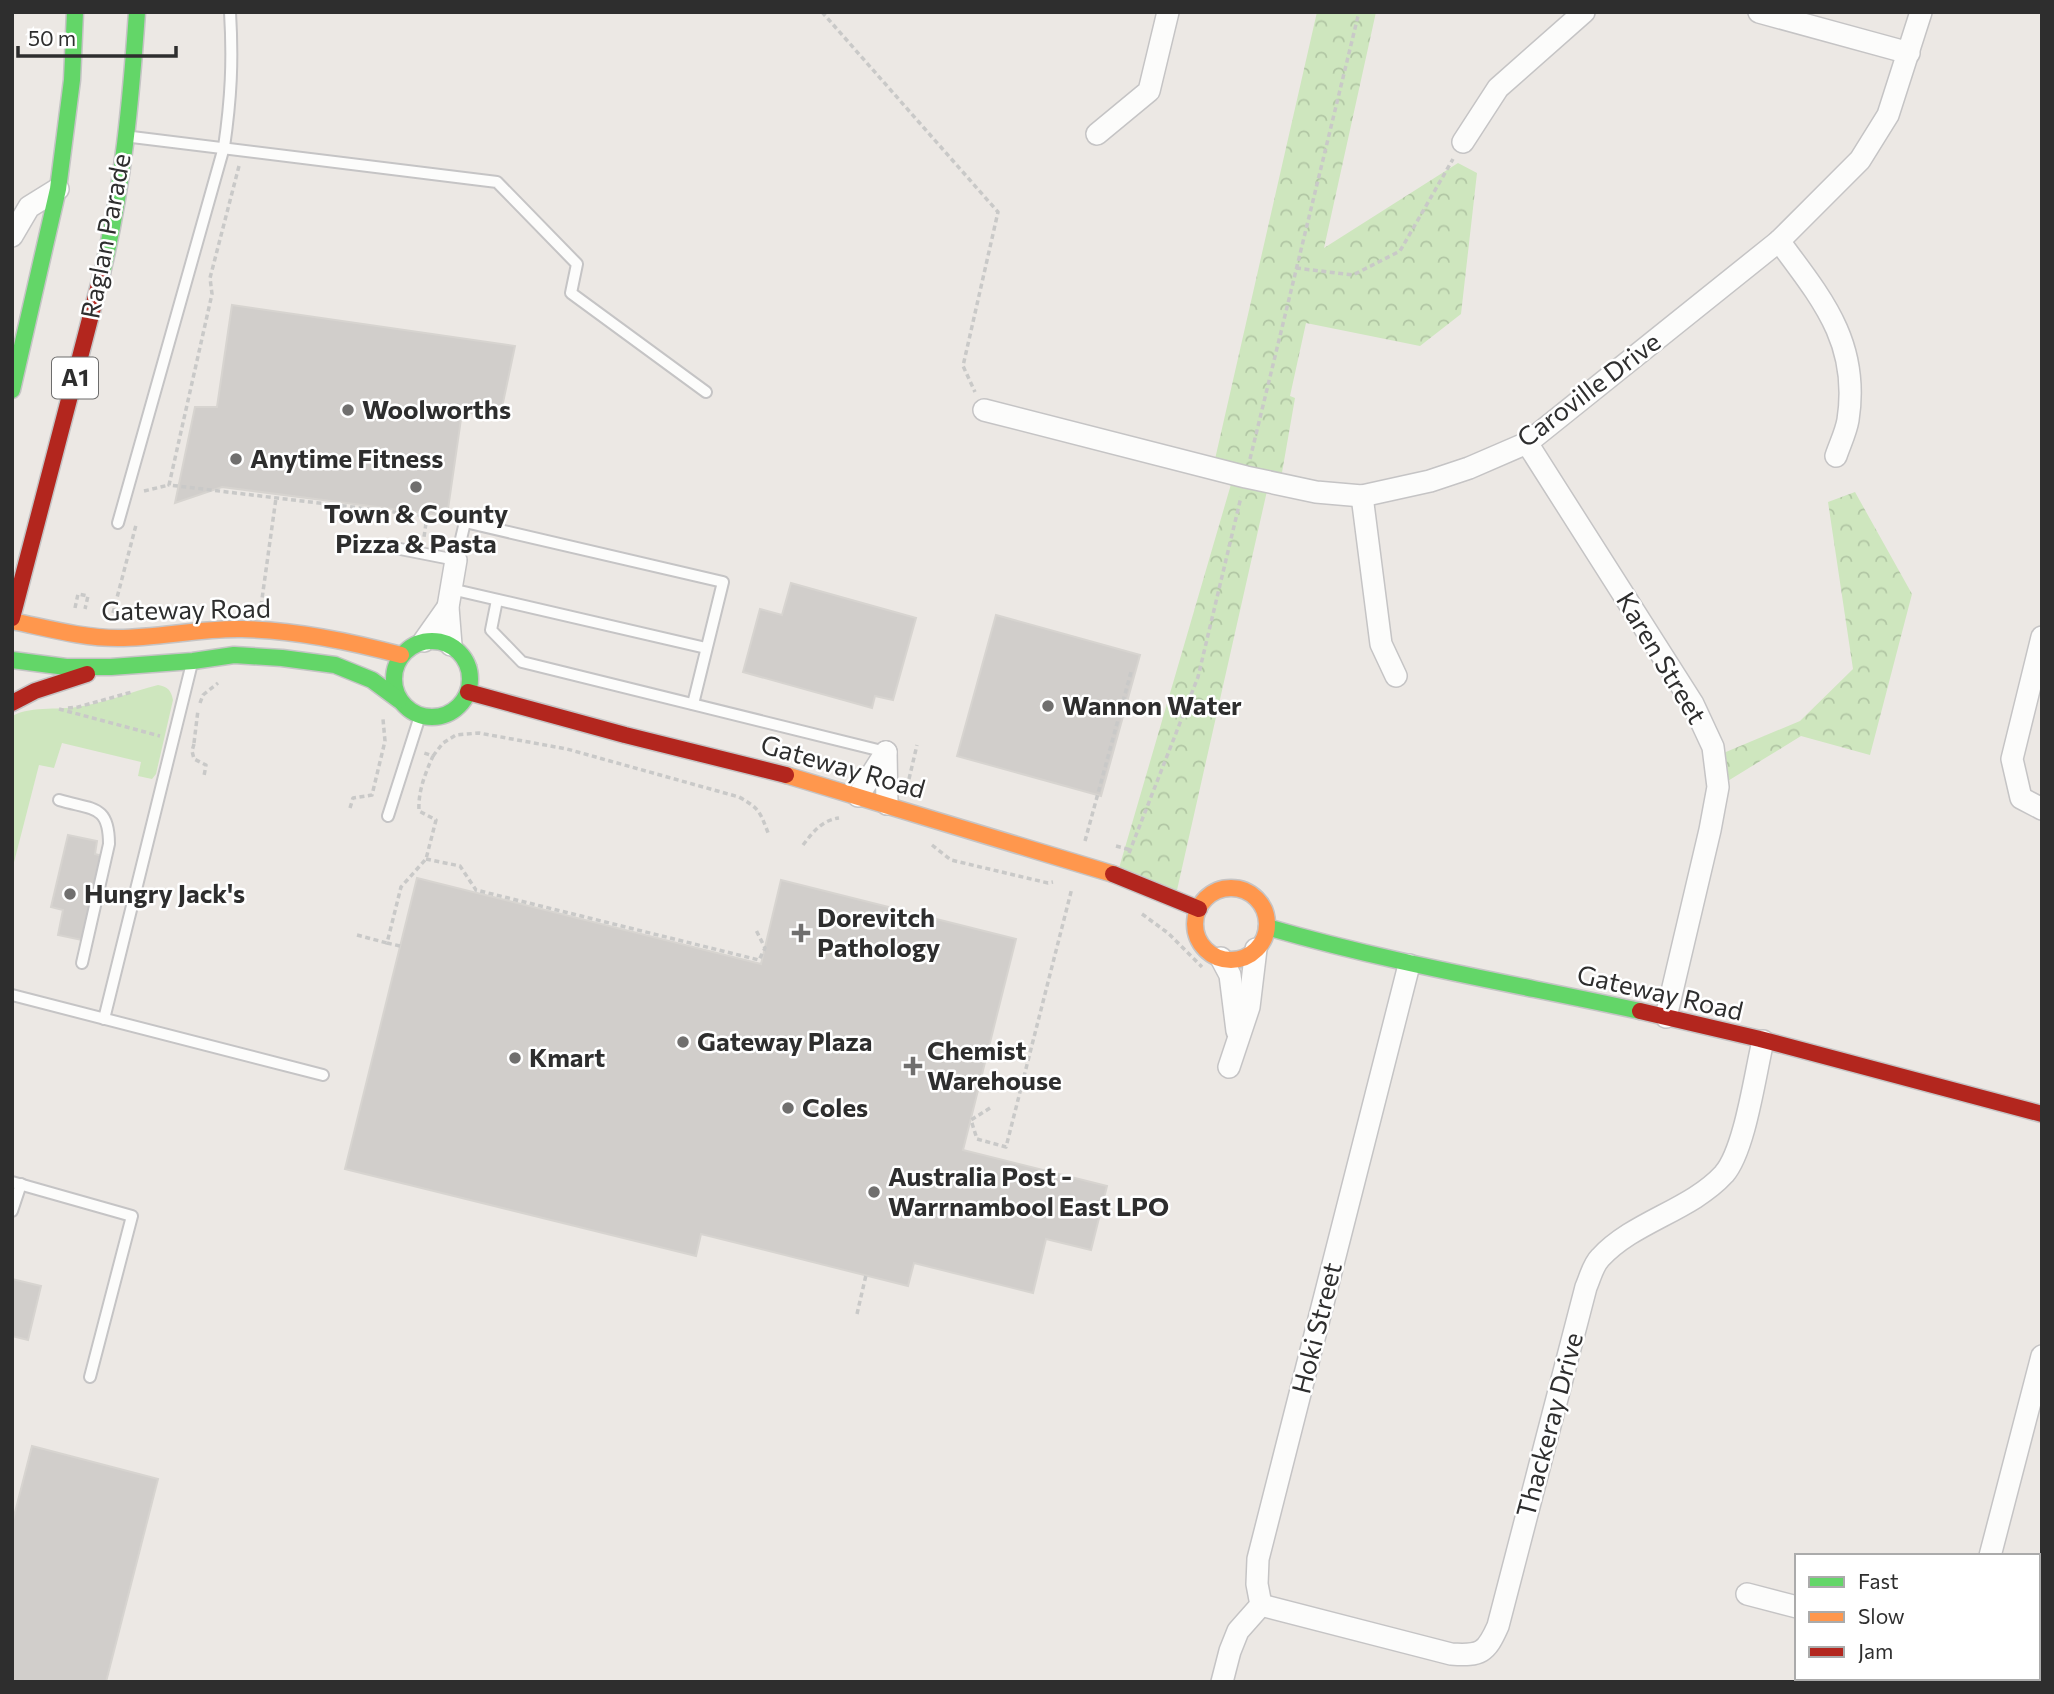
<svg xmlns="http://www.w3.org/2000/svg" width="2054" height="1694" font-family="Commissioner,sans-serif">
	<style>
		.grass { fill: #cee6be }
		.park { fill: url(#park-crowns) }
		.building { fill: #d1cecb; stroke: #d7d4d0; stroke-width: 2 }
		.lines { fill: none; stroke-linecap: round; stroke-linejoin: round }
		.lane-casing { stroke: #c5c4c5; stroke-width: 14 }
		.street-casing { stroke: #c5c4c5; stroke-width: 24 }
		.fast-casing { stroke: #c5c4c5; stroke-width: 19 }
		.slow-casing { stroke: #c5c4c5; stroke-width: 19 }
		.jam-casing { stroke: #c5c4c5; stroke-width: 19 }
		.path { stroke: #c9c9c8; stroke-width: 3.5; stroke-dasharray: 5 3.5; stroke-linecap: butt }
		.lane { stroke: #fcfcfb; stroke-width: 10 }
		.street { stroke: #fcfcfb; stroke-width: 21 }
		.fast { stroke: #63d668; stroke-width: 16 }
		.slow { stroke: #ff974d; stroke-width: 16 }
		.jam { stroke: #b3261e; stroke-width: 16 }
		.poi-dot { fill: #706f6e; stroke: #fff; stroke-width: 2.5 }
		.labels { text-anchor: middle; stroke-width: 5; stroke-linejoin: round; paint-order: stroke }
		.shield { fill: #fff; stroke: #6d6d6d; stroke-width: 2 }
		.shield-label { font-size: 24px; font-weight: bold; fill: #2e2e2e }
		.street-label { font-size: 26px; fill: #2e2e2e; stroke: #fff }
		.poi-label { font-size: 26px; font-weight: bold; fill: #2e2e2e; stroke: #fff; text-anchor: start }
	</style>
	<defs>
		<pattern id="park-crowns" width="20" height="18" patternUnits="userSpaceOnUse" patternTransform="scale(1.75)"><rect width="20" height="18" fill="#cee6be"/><path d="M2 6a3 3 0 1 1 6 0M12 15a3 3 0 1 1 6 0" fill="none" stroke="#b1c6a4"/></pattern>
	</defs>
	<rect width="100%" height="100%" fill="#ece8e4"/>
	<!-- grass -->
	<path class="grass" d="M158 685C168 687 171 690 173 700L156 774 152 779 138 776 141 762 62 743 54 768 39 765 12 870V717C24 706 61 710 77 707 104 703 131 692 158 685Z"/>
	<!-- park -->
	<g class="park">
		<path d="M1317 12H1376L1324 248 1458 163 1477 173 1461 314 1420 346 1306 323 1290 396 1295 398 1280 484 1269 482 1175 899 1117 875 1234 474 1213 468Z"/>
		<path d="M1855 492 1912 594 1870 755 1801 736 1718 787 1714 757 1800 721 1853 669 1828 502Z"/>
	</g>
	<!-- building -->
	<g class="building">
		<path d="M232 305 515 346 500 417 462 412 447 516 222 487 175 503 195 407H217Z"/>
		<path d="M791 583 916 618 893 700 875 696 872 708 743 672 760 609 782 615Z"/>
		<path d="M996 615 1140 655 1101 796 957 756Z"/>
		<path d="M68 835 97 841 95 854 110 858 92 942 58 935 63 910 51 907Z"/>
		<path d="M417 878 761 964 781 880 1016 939 963 1150 1107 1186 1091 1250 1046 1239 1033 1293 914 1263 908 1286 701 1234 696 1256 345 1169Z"/>
		<path d="M12 1279 41 1286 28 1340 12 1336Z"/>
		<path d="M32 1446 158 1479 106 1682H12V1524Z"/>
	</g>
	<g class="lines">
		<!-- lane casing -->
		<g class="lane-casing">
			<g id="lane">
				<path d="M132 137 497 182 577 264 571 293 706 392"/>
				<path d="M118 523 224 147C231 99 233 61 230 12"/>
				<path d="M395 548 456 560 465 522 723 582 693 704"/>
				<path d="M451 589 706 648"/>
				<path d="M497 600 491 630 522 662 886 752"/>
				<path d="M59 800C92 810 109 804 109 844L82 963"/>
				<path d="M388 816 420 716"/>
				<path d="M12 995 323 1075"/>
				<path d="M104 1019 192 663"/>
				<path d="M12 1182 132 1216 90 1377"/>
				<path d="M12 1211 21 1184"/>
			</g>
		</g>
		<!-- street casing -->
		<g class="street-casing">
			<g id="street">
				<path d="M1759 12 1909 53"/>
				<path d="M1097 134 1149 91 1168 12"/>
				<path d="M1463 142 1498 88 1584 12"/>
				<path d="M12 236 29 207 58 189"/>
				<path d="M1779 241C1822 299 1860 343 1848 420 1846 432 1840 444 1836 456"/>
				<path d="M984 410 1246 477 1316 492 1362 496 1430 481 1469 468 1527 443 1779 241 1860 160 1888 115 1921 12"/>
				<path d="M1527 443 1693 704 1713 747 1718 787 1710 830 1666 1017"/>
				<path d="M1362 496 1381 644 1396 676"/>
				<path d="M2042 637 2012 759 2021 798 2042 809"/>
				<path d="M424 641 448 607"/>
				<path d="M451 645 448 607 456 560"/>
				<path d="M886 752 887 804"/>
				<path d="M858 796 886 752"/>
				<path d="M1221 958 1230 975 1237 1031"/>
				<path d="M1229 1067 1249 1007 1256 949"/>
				<path d="M1990 1556 2042 1356"/>
				<path d="M1747 1594 1797 1607"/>
				<path d="M1261 1605 1451 1654C1481 1656 1486 1653 1498 1626L1586 1287C1590 1278 1593 1265 1600 1258 1634 1221 1690 1211 1724 1174 1745 1150 1755 1074 1763 1041"/>
				<path d="M1222 1682 1230 1651 1238 1631 1261 1605 1257 1584 1258 1559 1409 965"/>
			</g>
		</g>
		<!-- fast casing -->
		<g class="fast-casing">
			<g id="fast">
				<path d="M102 273C123 187 131 100 137 12"/>
				<path d="M12 390 58 189 72 80 75 12"/>
				<circle cx="432" cy="679" r="38"/>
				<path d="M12 660 66 667H111L193 661 234 655 282 658 335 665 372 680 399 700"/>
				<path d="M1267 927C1390 963 1515 984 1640 1011"/>
			</g>
		</g>
		<!-- slow casing -->
		<g class="slow-casing">
			<g id="slow">
				<path d="M12 621C47 628 82 638 118 638 160 638 200 628 242 629 296 630 349 641 401 655"/>
				<path d="M786 775 1113 874"/>
				<circle cx="1231" cy="924" r="36"/>
			</g>
		</g>
		<!-- jam casing -->
		<g class="jam-casing">
			<g id="jam">
				<path d="M12 618 102 273"/>
				<path d="M468 692 625 735 786 775"/>
				<path d="M12 703 35 691 87 674"/>
				<path d="M1113 874 1199 909"/>
				<path d="M1640 1011 1760 1039 2042 1114"/>
			</g>
		</g>
		<!-- path -->
		<g class="path">
			<path d="M822 12 998 212 963 366 975 392"/>
			<path d="M239 166 210 278 212 294 169 485 427 516 424 537"/>
			<path d="M1296 268 1353 275 1400 251 1453 159"/>
			<path d="M1250 459 1359 12"/>
			<path d="M144 491 169 485"/>
			<path d="M261 606 276 498"/>
			<path d="M75 608 78 594 88 596 85 609"/>
			<path d="M113 613 136 525"/>
			<path d="M470 654 478 669"/>
			<path d="M200 703 203 695 218 683"/>
			<path d="M68 708 78 707 132 692"/>
			<path d="M59 709 160 736"/>
			<path d="M194 743 198 710"/>
			<path d="M194 744 192 751 194 759 206 765 204 776"/>
			<path d="M433 756 443 743 456 735 479 733 567 749 739 797C761 809 760 813 769 835"/>
			<path d="M909 779 917 745"/>
			<path d="M350 808 353 798 372 795 385 741 383 719"/>
			<path d="M1085 841 1131 672"/>
			<path d="M803 845C813 832 822 820 839 818"/>
			<path d="M932 845 951 860 1048 883 1053 882"/>
			<path d="M1116 846 1131 850"/>
			<path d="M1129 853 1198 677 1241 497"/>
			<path d="M426 859 460 866 476 890 759 960 765 948 756 930"/>
			<path d="M1142 914 1168 933 1202 967"/>
			<path d="M357 935 387 943"/>
			<path d="M400 946 387 943 401 887 426 859 436 820 419 811C418 791 425 774 433 756L424 753"/>
			<path d="M990 1108 971 1120 977 1139 1006 1147 1072 888"/>
			<path d="M857 1314 866 1275"/>
		</g>
		<!-- lane -->
		<use href="#lane" class="lane"/>
		<!-- street -->
		<use href="#street" class="street"/>
		<!-- fast -->
		<use href="#fast" class="fast"/>
		<!-- slow -->
		<use href="#slow" class="slow"/>
		<!-- jam -->
		<use href="#jam" class="jam"/>
	</g>
	<!-- markers -->
	<g class="poi-dot">
		<circle cx="348" cy="410" r="7"/>
		<circle cx="236" cy="459" r="7"/>
		<circle cx="416" cy="487" r="7"/>
		<circle cx="1048" cy="706" r="7"/>
		<circle cx="70" cy="894" r="7"/>
		<path d="M797.5 922.5h7v7h7v7h-7v7h-7v-7h-7v-7h7z"/>
		<circle cx="683" cy="1042" r="7"/>
		<circle cx="515" cy="1058" r="7"/>
		<path d="M909.5 1055.5h7v7h7v7h-7v7h-7v-7h-7v-7h7z"/>
		<circle cx="788" cy="1108" r="7"/>
		<circle cx="874" cy="1192" r="7"/>
	</g>
	<g class="labels">
		<!-- shield labels -->
		<rect class="shield" x="52" y="357.5" width="46" height="41" rx="5"/>
		<g class="shield-label">
			<text x="75" y="386">A1</text>
		</g>
		<!-- street labels -->
		<g class="street-label">
			<text transform="translate(106 236) rotate(-79)" y="9">Raglan Parade</text>
			<text transform="translate(1589 390) rotate(-37)" y="9">Caroville Drive</text>
			<text transform="translate(186 610) rotate(-1)" y="9">Gateway Road</text>
			<text transform="translate(1661 658) rotate(59)" y="9">Karen Street</text>
			<text transform="translate(843 767) rotate(16)" y="9">Gateway Road</text>
			<text transform="translate(1660 993) rotate(13)" y="9">Gateway Road</text>
			<text transform="translate(1317 1328) rotate(-76)" y="9">Hoki Street</text>
			<text transform="translate(1550 1425) rotate(-75)" y="9">Thackeray Drive</text>
		</g>
		<!-- poi labels -->
		<g class="poi-label">
			<text x="362" y="419">Woolworths</text>
			<text x="250" y="468">Anytime Fitness</text>
			<text x="416" y="523" text-anchor="middle">Town &amp; County<tspan x="416" dy="30">Pizza &amp; Pasta</tspan></text>
			<text x="1062" y="715">Wannon Water</text>
			<text x="84" y="903">Hungry Jack's</text>
			<text x="817" y="927">Dorevitch<tspan x="817" dy="30">Pathology</tspan></text>
			<text x="697" y="1051">Gateway Plaza</text>
			<text x="927" y="1060">Chemist<tspan x="927" dy="30">Warehouse</tspan></text>
			<text x="529" y="1067">Kmart</text>
			<text x="802" y="1117">Coles</text>
			<text x="888" y="1186">Australia Post -<tspan x="888" dy="30">Warrnambool East LPO</tspan></text>
		</g>
	</g>
	<!-- border -->
	<rect width="2054" height="1694" fill="none" stroke="#2e2e2e" stroke-width="28"/>
	<!-- legend -->
	<rect x="1795" y="1554" width="245" height="126" fill="#ffffff" stroke="#ababab" stroke-width="2"/>
	<rect x="1809" y="1577" width="35" height="10" fill="#63d668" stroke="#ababab" stroke-width="2"/>
	<text x="1858" y="1589" font-size="21" fill="#2e2e2e">Fast</text>
	<rect x="1809" y="1612" width="35" height="10" fill="#ff974d" stroke="#ababab" stroke-width="2"/>
	<text x="1858" y="1624" font-size="21" fill="#2e2e2e">Slow</text>
	<rect x="1809" y="1647" width="35" height="10" fill="#b3261e" stroke="#ababab" stroke-width="2"/>
	<text x="1858" y="1659" font-size="21" fill="#2e2e2e">Jam</text>
	<!-- scale -->
	<path d="M18 46v10h158v-10" fill="none" stroke="#2e2e2e" stroke-width="3.5"/>
	<text x="28" y="46" font-size="21" fill="#2e2e2e" stroke="#ffffff" stroke-width="5" paint-order="stroke">50 m</text>
</svg>
